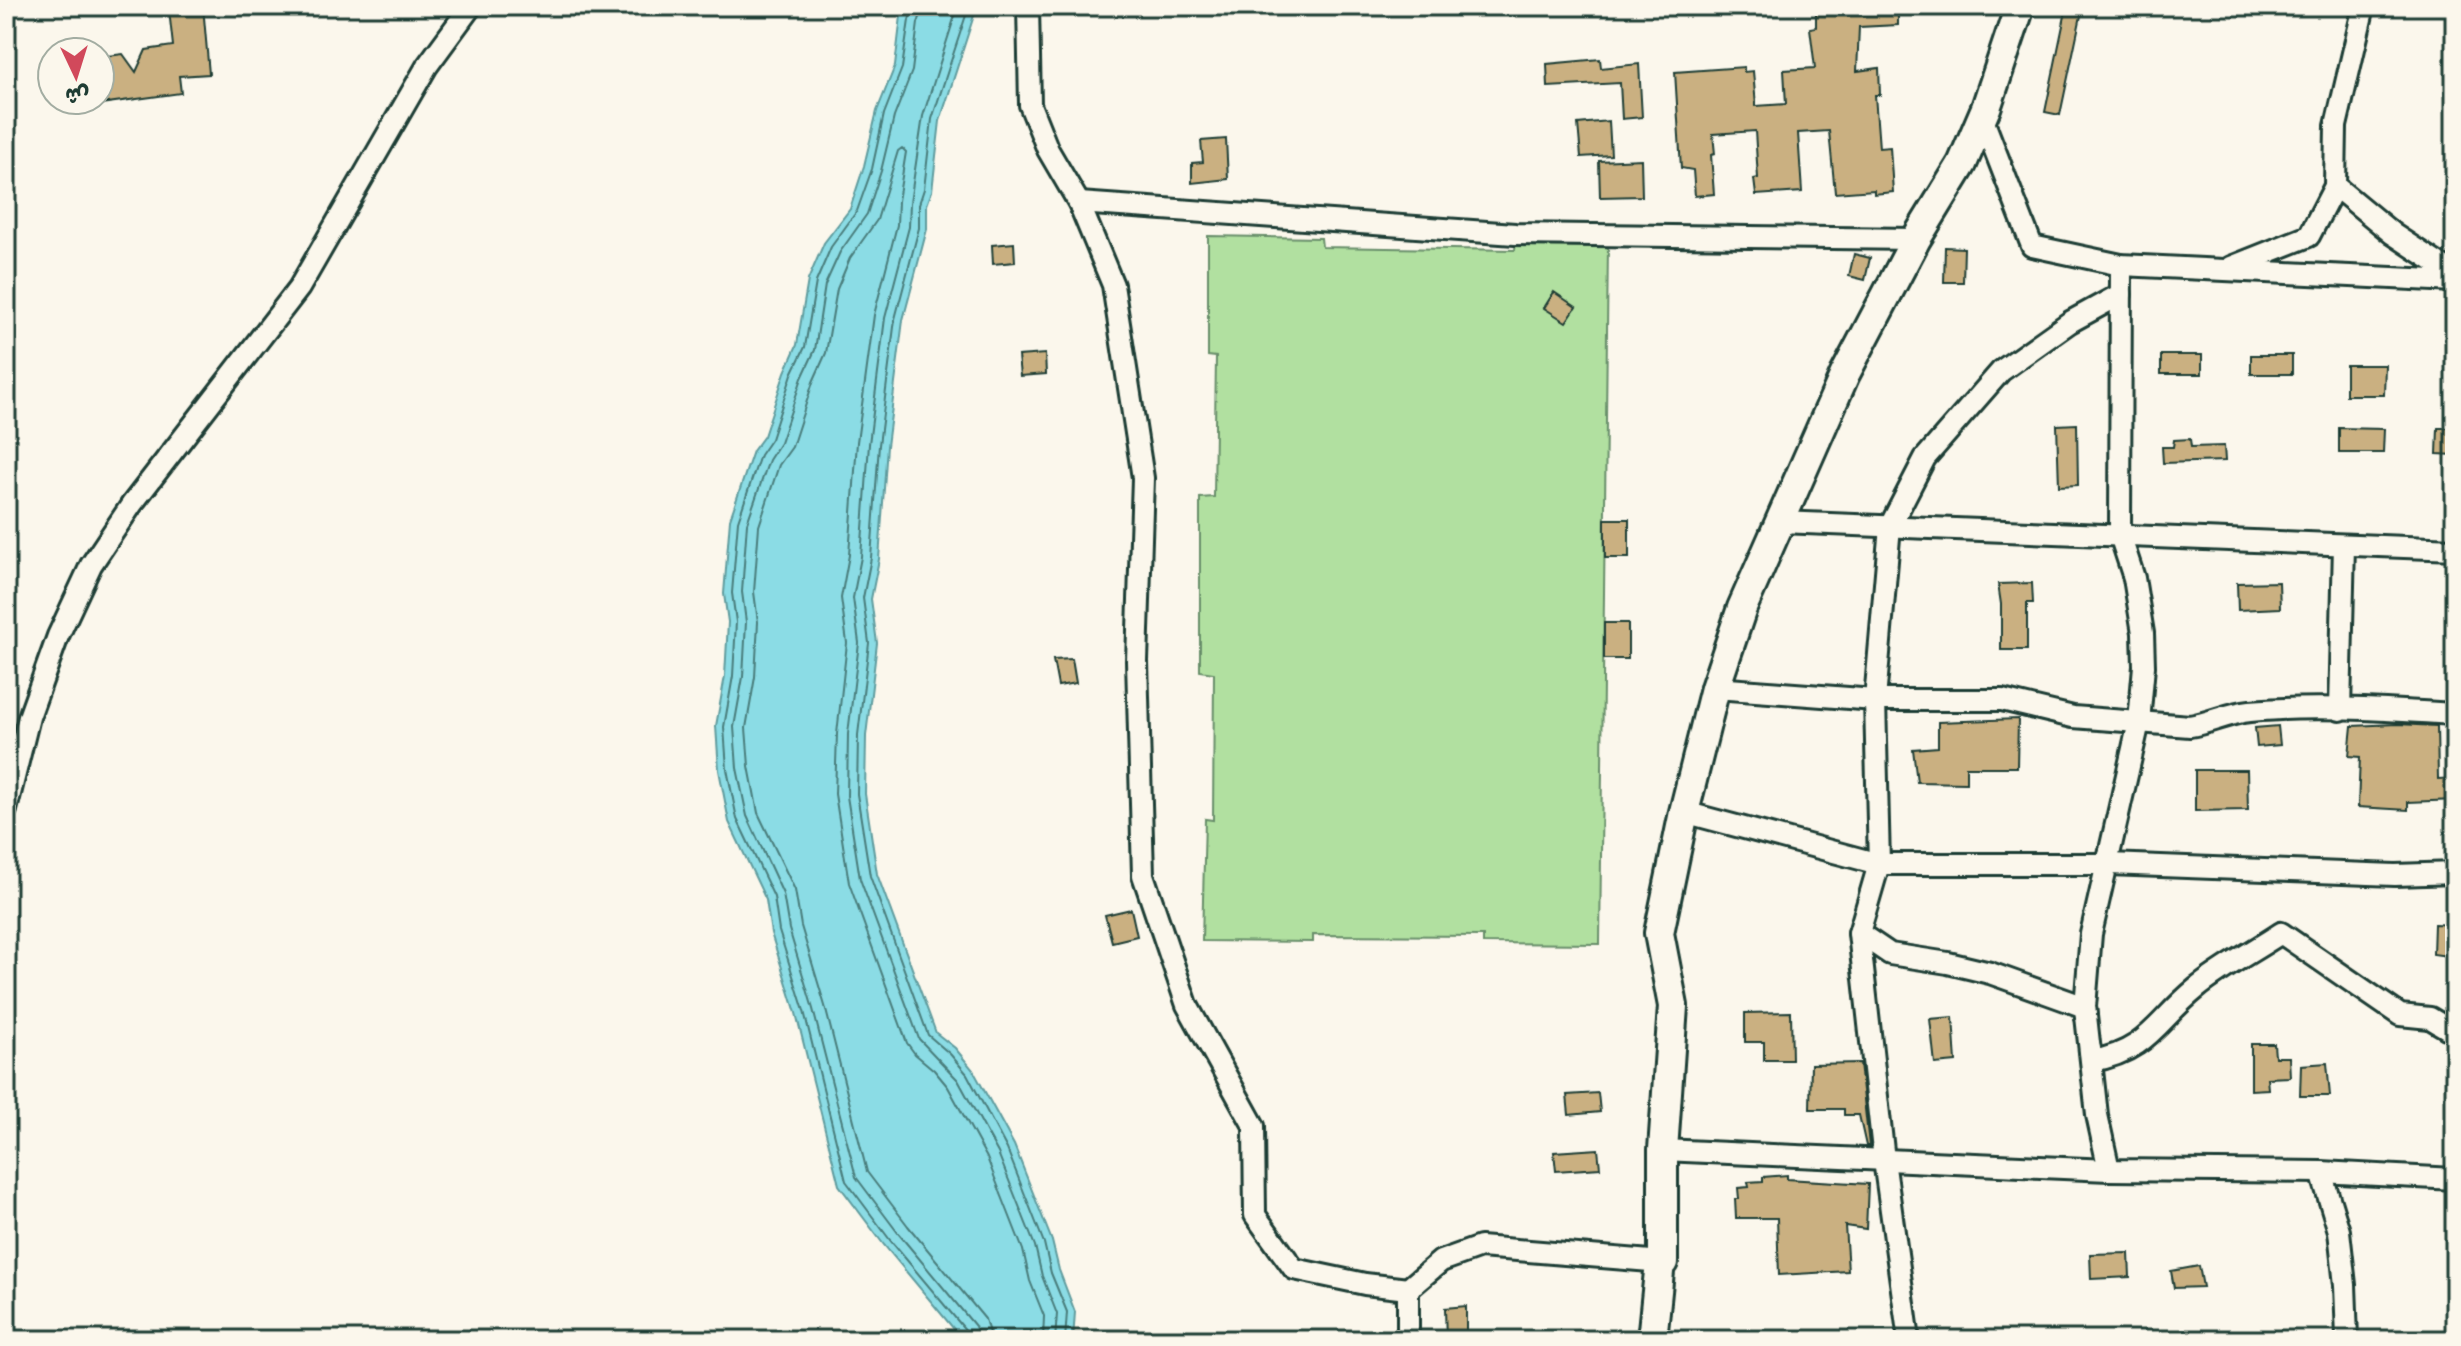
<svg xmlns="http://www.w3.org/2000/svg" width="2461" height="1346" font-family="Dekko,'Playpen Sans Arabic',sans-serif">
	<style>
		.green { fill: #b1e0a0; stroke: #688e6a; stroke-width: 2 }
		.water { fill: #8bdce5; stroke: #609c9e; stroke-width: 2 }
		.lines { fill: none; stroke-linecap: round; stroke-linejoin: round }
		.shore { stroke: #4a7d7b; stroke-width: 2 }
		.building { fill: #cab081; stroke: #1f3d34; stroke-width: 2 }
		.street-casing { stroke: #1f3d34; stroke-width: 26 }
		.secondary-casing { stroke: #1f3d34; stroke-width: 34 }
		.street { stroke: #fbf7ec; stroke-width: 20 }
		.secondary { stroke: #fbf7ec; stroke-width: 28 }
	</style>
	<rect width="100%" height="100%" fill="#fbf7ec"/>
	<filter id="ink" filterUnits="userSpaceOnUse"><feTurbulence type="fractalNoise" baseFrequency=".0125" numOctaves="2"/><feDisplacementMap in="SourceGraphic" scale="16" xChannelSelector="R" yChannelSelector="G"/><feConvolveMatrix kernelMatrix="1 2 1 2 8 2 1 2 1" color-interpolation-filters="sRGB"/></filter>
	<g filter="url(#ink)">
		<!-- green -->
		<path class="green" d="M1208 236 1321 238 1322 247 1515 250 1516 242 1608 244 1600 944 1483 943V936L1313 935V942L1202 941 1205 819 1213 820 1214 673 1200 671V498L1214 497 1216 357 1208 356Z"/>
		<!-- water -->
		<path class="water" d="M908 6H977L940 121 932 191 927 205V229L903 320 887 446 879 559 871 599 877 643 866 736 865 794 877 874 936 1033 955 1048 973 1070 1014 1145 1052 1241 1059 1270 1075 1312 1073 1340H963L884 1245 839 1185 796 1013 771 933 766 900 729 822 719 770 716 726 725 676 728 622 724 594 730 519 753 451 764 436 785 372 797 345 808 280 824 243 850 209 864 166 877 111 895 66 901 16Z"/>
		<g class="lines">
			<!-- shore -->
			<g class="shore">
				<path d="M914 6 909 20 902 68 884 114 872 169 857 211 831 247 816 282 805 347 792 374 771 439 760 455 738 521 732 593 736 622 733 676 724 727 727 769 737 819 774 897 779 931 804 1011 846 1181 890 1240 967 1332 969 1340"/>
				<path d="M924 6 918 23 912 71 894 117 881 171 867 214 840 252 825 285 815 350 802 378 780 443 769 460 747 523 742 592 746 622 743 677 734 727 737 768 747 816 783 894 789 929 813 1009 856 1177 898 1233 975 1326 979 1340"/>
				<path d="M958 6 923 116 910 203 909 227 885 318 869 444 861 557 853 598 859 643 848 734 847 796 860 879 919 1039 958 1080 998 1153 1035 1246 1042 1276 1057 1314 1055 1340"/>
				<path d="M969 6 932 119 924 189 919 204V228L895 319 879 445 871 558 863 598 869 643 858 735 857 794 870 876 928 1035 950 1054 967 1074 1007 1149 1044 1243 1051 1273 1067 1312 1065 1340"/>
				<path d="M991 1340 985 1319 908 1226 867 1172 825 1006 801 926 795 890 758 813 749 766 746 728 755 677 758 622 754 592 759 526 779 465 792 447 813 382 826 353 837 289 850 258 877 220 898 151 902 148 906 152 898 201 897 225 874 315 857 442 849 555 841 598 847 643 837 734 835 794 849 883 907 1043 915 1054 934 1070 948 1087 987 1158 1023 1250 1030 1281 1044 1316 1043 1340"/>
			</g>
		</g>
		<!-- building -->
		<g class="building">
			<path d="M203 6 209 74 179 76 181 93 100 104V57L123 54 136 72 146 50 173 46 169 10Z"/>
			<path d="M1845 6 1869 9V6H1898V25L1859 27 1857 71 1879 68 1880 95H1875L1879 148 1890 147 1893 192 1874 194V190L1835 193 1829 131 1798 133 1802 192 1756 195 1754 179 1758 178 1755 131 1713 134 1715 154 1711 155 1714 194 1695 196 1693 170 1681 168 1675 72 1744 67V72L1753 71 1756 106 1786 104 1784 70 1815 68 1810 28 1816 27V9Z"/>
			<path d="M2067 6H2083L2060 115 2045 112Z"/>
			<path d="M1600 59 1601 68 1639 64 1642 117 1622 119 1620 83 1548 87 1547 64Z"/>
			<path d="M1609 121 1611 155 1581 157 1578 124Z"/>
			<path d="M1226 139 1228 179 1192 183V163L1203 162 1201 141Z"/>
			<path d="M1641 159 1642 196 1600 197 1599 161Z"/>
			<path d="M1014 243 1015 262 993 264 992 245Z"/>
			<path d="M1945 247 1964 248 1963 282H1944Z"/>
			<path d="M1854 254 1870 258 1865 280 1849 276Z"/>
			<path d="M1554 292 1576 307 1566 322 1544 308Z"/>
			<path d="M1045 354 1046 374 1020 376 1018 356Z"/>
			<rect x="2161" y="355" width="41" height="19"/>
			<rect x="2251" y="355" width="41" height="19"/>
			<path d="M2346 365H2385L2384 395H2346Z"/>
			<path d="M2077 424 2078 485 2059 486 2057 425Z"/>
			<path d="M2339 428 2384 429 2383 453H2339Z"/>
			<path d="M2438 428H2455V455L2437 454Z"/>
			<path d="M2190 439 2191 447 2224 446 2225 461 2163 463 2162 447H2173L2174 440Z"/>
			<rect x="1605" y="519" width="24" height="39"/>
			<path d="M2279 582 2280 608 2238 610 2237 583Z"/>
			<path d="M2032 583 2033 603H2027V650H2001V604L1998 584Z"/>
			<rect x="1604" y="623" width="24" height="36"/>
			<path d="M1072 659 1076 683 1058 686 1053 660Z"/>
			<path d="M2018 719 2017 767H1966V783L1917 782 1913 749 1938 747V722Z"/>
			<path d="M2397 724 2437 726 2438 779 2455 778V800L2408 802V810L2358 807 2360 757 2349 756 2352 726Z"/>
			<path d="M2278 726 2280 745 2257 747 2255 728Z"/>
			<path d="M2195 770H2247L2248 810 2195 811Z"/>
			<path d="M1131 909 1137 936 1112 942 1105 915Z"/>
			<path d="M2434 924 2455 925V957L2433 954Z"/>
			<path d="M1791 1012 1792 1060H1764V1042H1745V1013Z"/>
			<path d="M1953 1017 1956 1062 1935 1064 1930 1019Z"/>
			<path d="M2251 1044H2274L2275 1057H2289L2290 1077 2267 1078 2268 1089 2251 1090Z"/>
			<path d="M1860 1063 1869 1146H1866L1859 1115H1844V1109H1810L1811 1064Z"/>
			<path d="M2327 1063 2330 1096H2300L2301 1065Z"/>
			<path d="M1598 1093 1600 1112 1569 1115 1567 1095Z"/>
			<path d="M1598 1149 1600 1168 1556 1171 1554 1152Z"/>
			<path d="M1787 1175V1179L1868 1184 1866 1229 1845 1226 1848 1271 1779 1275 1777 1218H1736L1735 1199H1739L1738 1188 1749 1187 1748 1182 1763 1181V1177Z"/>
			<path d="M2129 1253 2130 1277 2091 1279 2090 1254Z"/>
			<path d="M2199 1266 2203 1287 2174 1288 2171 1271Z"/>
			<path d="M1466 1306V1340H1446L1445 1308Z"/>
		</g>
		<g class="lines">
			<!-- street casing -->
			<g class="street-casing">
				<g id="street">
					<path d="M1028 6 1030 105 1048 150 1079 203 1113 285 1143 478 1137 661 1143 875 1187 1005 1254 1126 1255 1215 1294 1269 1365 1284 1408 1289"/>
					<path d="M2364 6 2336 126 2335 186 2393 234 2455 275"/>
					<path d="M1982 117 2032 246 2121 265 2455 281"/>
					<path d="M1079 203 1515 234 1916 239"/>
					<path d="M2231 267 2309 236 2335 186"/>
					<path d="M1780 522 2455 549"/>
					<path d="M1715 688 1875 700H2002L2073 717 2190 726C2210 723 2229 713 2250 711 2317 705 2388 710 2455 714"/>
					<path d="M2340 710 2344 545"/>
					<path d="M6 810 29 717 58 636 91 565 132 504 299 288 427 66 471 6"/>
					<path d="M1684 812 1879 864H2109L2395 875 2455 873"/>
					<path d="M1859 933 1890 954 1948 963 1990 973 2085 1007 2086 1017"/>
					<path d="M2090 1049 2092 1061C2149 1051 2157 1020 2197 988 2223 967 2254 951 2281 933L2400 1015 2430 1018 2455 1033"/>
					<path d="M1663 1150 2109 1170 2321 1172 2455 1179"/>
					<path d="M2109 1170 2097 1115 2085 1007 2091 934 2139 722 2144 666 2143 633 2134 578 2120 535 2121 265"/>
					<path d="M2321 1172 2339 1231 2345 1285 2347 1338 2350 1340"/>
					<path d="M1408 1340V1289L1441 1261 1480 1247 1663 1262"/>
					<path d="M1909 1340 1884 1160 1859 933 1879 864 1875 700 1890 526 1925 458 2001 371 2070 322 2121 294"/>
				</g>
			</g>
			<!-- secondary casing -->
			<g class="secondary-casing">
				<path id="secondary" d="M1652 1340 1660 1262H1663V1150L1673 1006 1659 933 1684 812 1715 688 1742 608 1845 374 1916 239 1962 164 1986 108 2020 6"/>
			</g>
			<!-- street -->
			<use href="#street" class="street"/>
			<!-- secondary -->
			<use href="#secondary" class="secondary"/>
		</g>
	</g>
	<!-- margin -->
	<rect width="2461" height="1346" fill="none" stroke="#fbf7ec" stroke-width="32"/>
	<rect x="16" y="16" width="2429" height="1314" fill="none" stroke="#1f3d34" stroke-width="3" filter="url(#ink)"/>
	<!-- north arrow -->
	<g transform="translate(76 76) rotate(176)"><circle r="38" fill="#fbf7ec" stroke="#a3ada2" stroke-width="2"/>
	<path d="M0-6L14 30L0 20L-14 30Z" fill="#d1495b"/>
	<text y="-12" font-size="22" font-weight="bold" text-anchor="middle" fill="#1f3d34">ش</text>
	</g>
</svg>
